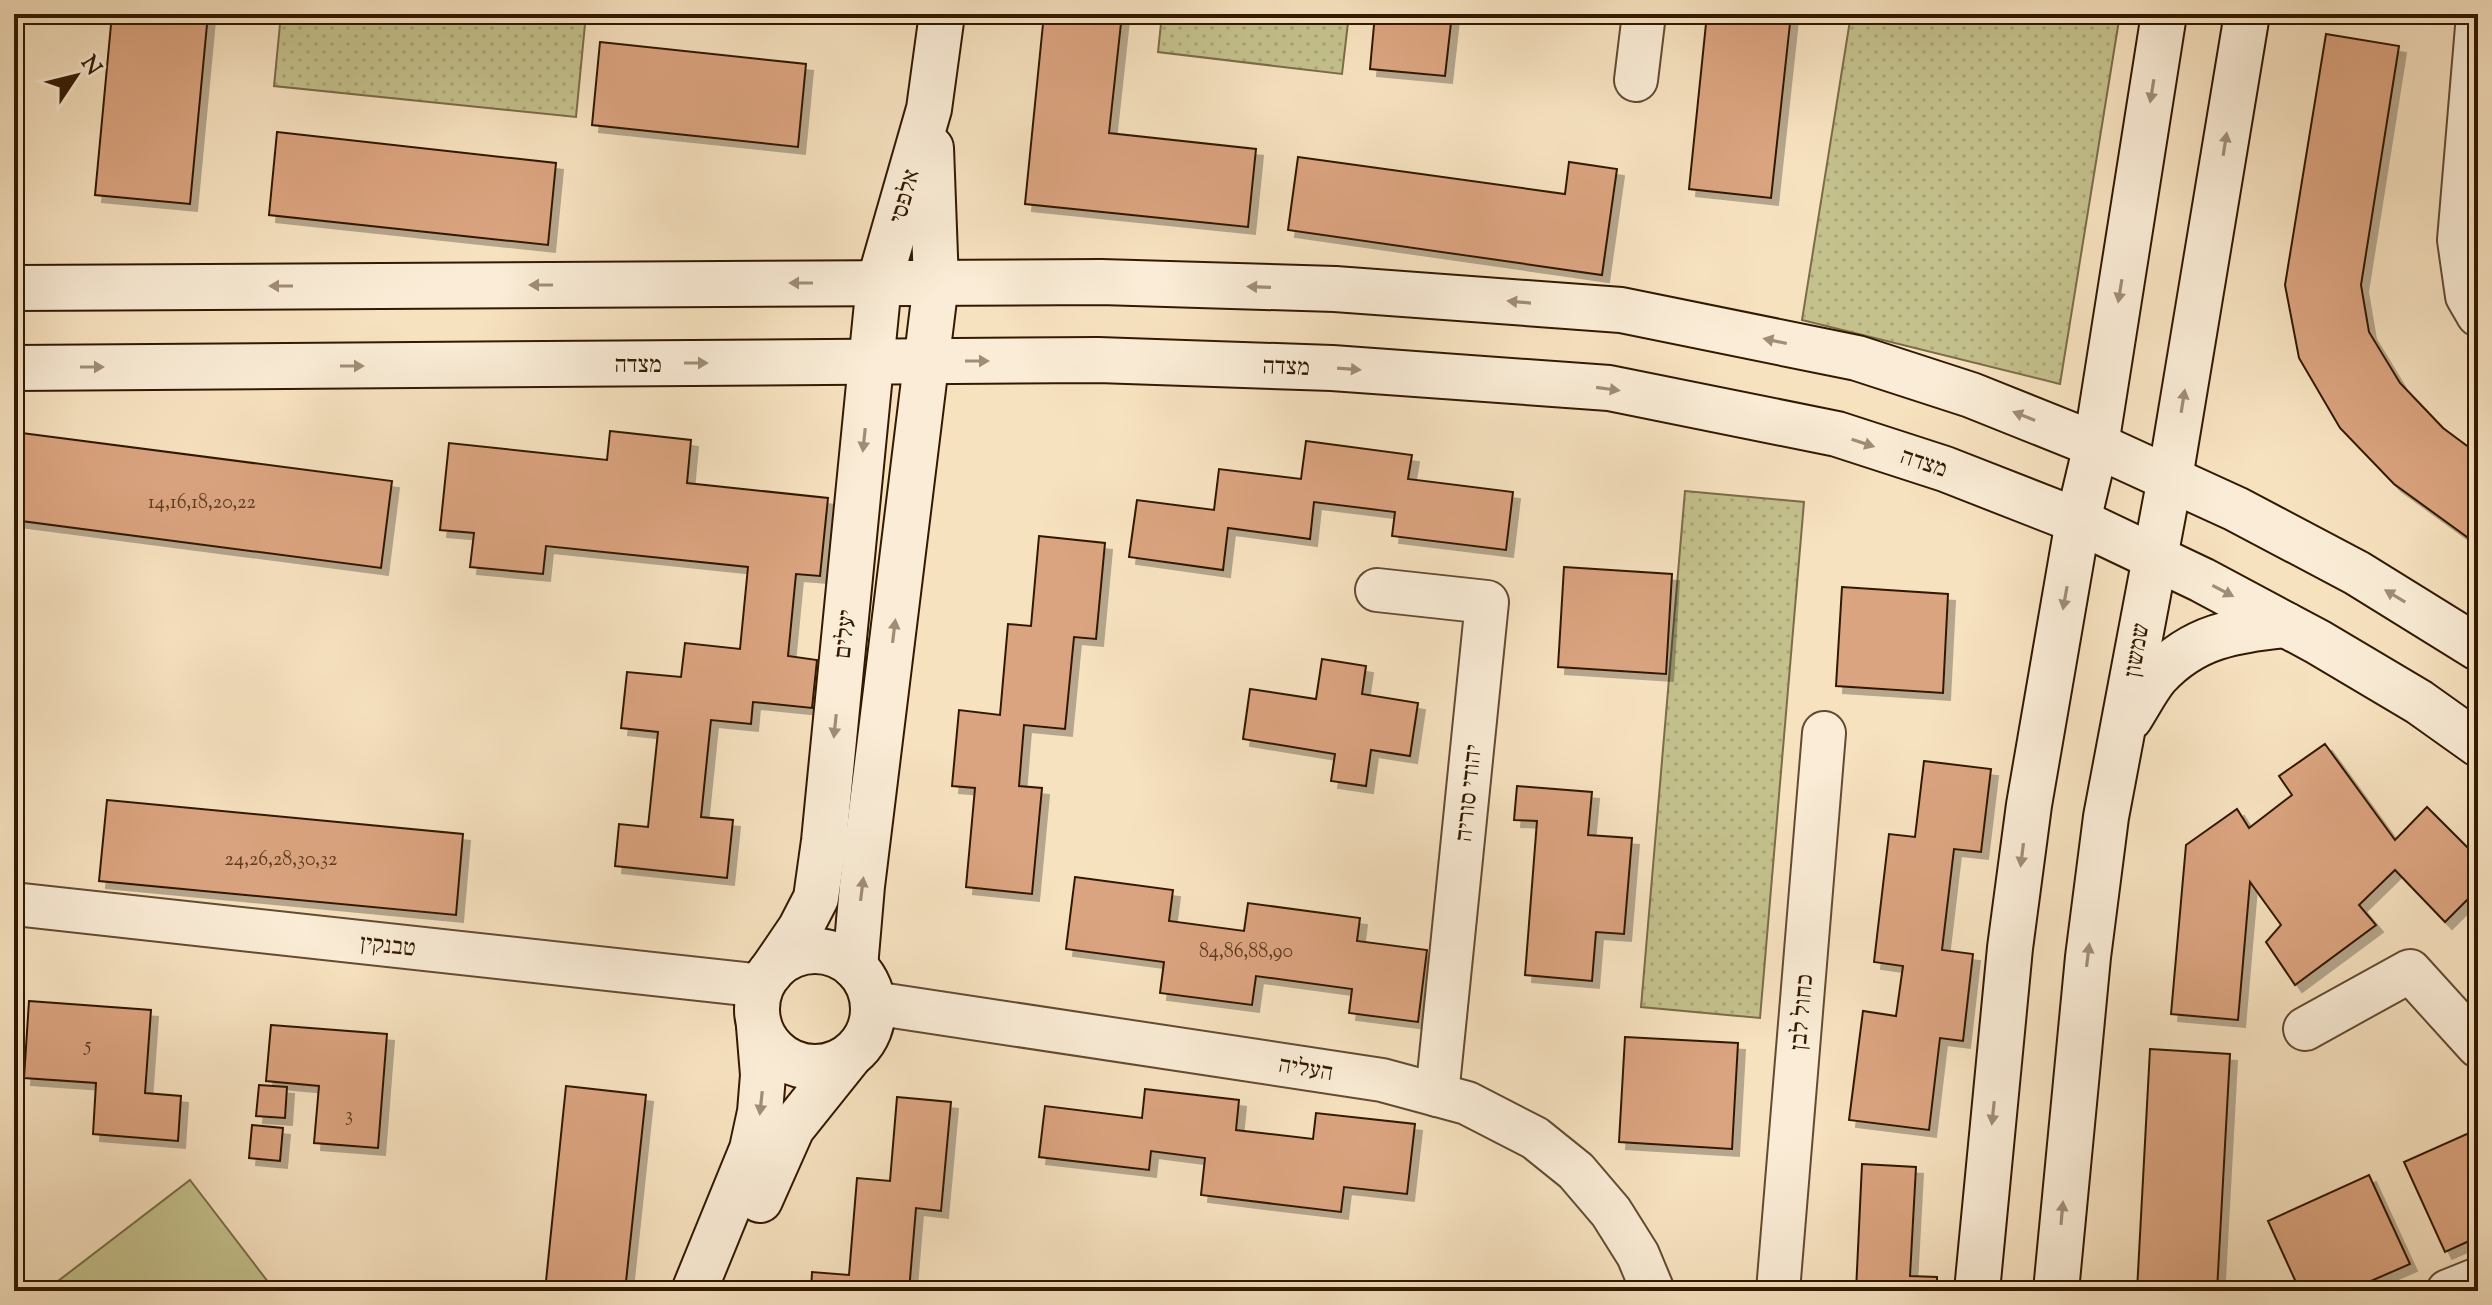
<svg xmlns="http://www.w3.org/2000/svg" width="2492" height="1305" font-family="'Sorts Mill Goudy','Frank Ruhl Libre',serif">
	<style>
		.grass { fill: url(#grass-dots); stroke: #7b6d47; stroke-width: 2 }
		.garden { fill: #c4c18d; stroke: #7b6d47; stroke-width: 2 }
		.building { fill: #dba480; stroke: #321901; stroke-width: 2; filter: url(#shadow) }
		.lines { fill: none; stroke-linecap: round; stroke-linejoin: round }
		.street-casing { stroke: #634b31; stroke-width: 46 }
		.secondary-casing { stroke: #321901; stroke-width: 48 }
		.street { stroke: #faecd6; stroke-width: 42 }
		.secondary { stroke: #faecd6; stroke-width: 44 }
		.oneway { fill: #a08d76 }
		.labels { text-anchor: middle; stroke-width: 6; stroke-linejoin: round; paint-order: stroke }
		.number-label { font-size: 20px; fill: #5c3c21 }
		.street-label { font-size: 24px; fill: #321901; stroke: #faecd6 }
	</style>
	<defs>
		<pattern id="grass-dots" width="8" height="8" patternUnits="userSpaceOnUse" patternTransform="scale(2)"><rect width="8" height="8" fill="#c4c18d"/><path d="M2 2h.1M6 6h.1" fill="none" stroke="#a9a578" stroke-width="1.8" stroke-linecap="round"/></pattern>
		<filter id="shadow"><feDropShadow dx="7" dy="7" stdDeviation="0" flood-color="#0004"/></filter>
	</defs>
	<rect width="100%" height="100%" fill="#f7e2c0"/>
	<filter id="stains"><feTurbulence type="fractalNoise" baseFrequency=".0025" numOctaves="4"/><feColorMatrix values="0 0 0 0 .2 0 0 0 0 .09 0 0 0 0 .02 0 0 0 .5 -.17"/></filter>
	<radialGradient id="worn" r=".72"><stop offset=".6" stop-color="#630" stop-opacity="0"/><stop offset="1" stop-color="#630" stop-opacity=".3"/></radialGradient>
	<!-- grass -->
	<g class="grass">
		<path d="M281 14H586L576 117 274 86Z"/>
		<path d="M1162 14H1349L1342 74 1158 52Z"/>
		<path d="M1851 14H2120L2060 384 1802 320Z"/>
		<path d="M1685 491 1804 502 1760 1018 1641 1007Z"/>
	</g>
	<!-- garden -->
	<path class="garden" d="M190 1180 275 1291H45Z"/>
	<!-- building -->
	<g class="building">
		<path d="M112 14H208L190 204 95 195Z"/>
		<path d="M1044 14H1122L1109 133 1256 149 1248 227 1025 204Z"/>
		<path d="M1375 14H1452L1445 76 1370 69Z"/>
		<path d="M1707 14H1791L1771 198 1689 189Z"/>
		<path d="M2326 34 2399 46 2361 285 2369 332 2400 383 2443 428 2478 454V545L2394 484 2340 428 2299 358 2285 285Z"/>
		<path d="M600 42 806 64 798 147 592 125Z"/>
		<path d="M277 132 556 163 548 245 269 215Z"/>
		<path d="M1298 157 1565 194 1569 162 1617 169 1602 275 1288 230Z"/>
		<path d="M610 431 691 440 687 483 828 498 820 576 796 574 788 656 817 660 812 708 753 702 751 724 711 720 701 817 733 820 727 878 615 866 619 824 648 827 658 732 621 728 627 672 681 677 685 643 740 649 748 567 546 546 543 574 470 567 474 533 440 530 449 443 607 460Z"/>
		<path d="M14 432 392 481 381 568 14 520Z"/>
		<path d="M1306 441 1412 455 1408 479 1513 492 1506 550 1392 536 1395 512 1314 502 1310 539 1228 528 1223 570 1129 557 1137 500 1214 510 1219 469 1301 479Z"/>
		<path d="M1039 536 1105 543 1096 639 1074 637 1065 729 1024 725 1019 786 1042 788 1032 894 966 887 975 788 952 786 959 710 1000 715 1008 624 1031 626Z"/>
		<path d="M1564 567 1672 574 1666 674 1558 667Z"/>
		<path d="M1842 587 1948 594 1943 693 1836 686Z"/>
		<path d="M1322 659 1366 666 1362 694 1418 703 1410 756 1371 750 1366 786 1331 781 1335 754 1243 739 1250 689 1316 699Z"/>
		<path d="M2325 744 2395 840 2427 807 2478 858V889L2445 922 2395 870 2359 905 2376 925 2295 985 2266 942 2281 925 2250 882 2238 1020 2171 1014 2186 845 2237 809 2249 828 2292 795 2279 776Z"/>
		<path d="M1924 761 1991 769 1981 852 1954 849 1942 950 1973 954 1963 1041 1940 1038 1929 1130 1849 1120 1863 1011 1896 1016 1903 966 1874 962 1889 834 1915 837Z"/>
		<path d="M1517 786 1592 792 1588 835 1632 838 1624 934 1596 932 1592 981 1525 975 1537 821 1514 820Z"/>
		<path d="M107 800 463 834 456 915 99 881Z"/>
		<path d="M1075 877 1173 890 1169 921 1244 931 1248 903 1360 918 1357 941 1427 950 1418 1022 1349 1013 1352 989 1256 976 1252 1005 1160 993 1164 962 1066 949Z"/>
		<path d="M29 1001 151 1010 145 1093 181 1096 178 1141 93 1134 96 1083 24 1078Z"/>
		<path d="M271 1025 387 1034 378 1148 314 1143 319 1086 266 1081Z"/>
		<path d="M1625 1037 1738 1043 1732 1149 1619 1142Z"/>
		<path d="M2150 1049 2230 1054 2217 1291H2137Z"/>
		<path d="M259 1085 287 1087 285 1118 256 1116Z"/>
		<path d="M566 1086 646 1095 625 1291H545Z"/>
		<path d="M1145 1089 1239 1100 1236 1130 1313 1139 1316 1113 1415 1124 1407 1194 1344 1187 1341 1212 1201 1195 1205 1158 1151 1151 1149 1170 1039 1157 1045 1106 1142 1118Z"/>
		<path d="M897 1097 951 1102 941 1211 916 1208 909 1291H811L812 1272 849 1275 857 1178 890 1181Z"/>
		<path d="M252 1125 283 1128 280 1161 249 1158Z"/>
		<path d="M2478 1129V1237L2445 1252 2404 1162Z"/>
		<path d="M1862 1164 1916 1167 1910 1276 1937 1277V1291H1856Z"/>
		<path d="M2369 1175 2410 1264 2348 1291H2300L2268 1221Z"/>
	</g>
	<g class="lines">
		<!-- street casing -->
		<g class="street-casing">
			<g id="street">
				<path d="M2478 15 2459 240 2467 296 2478 315"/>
				<path d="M1636 80 1644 14"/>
				<path d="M1377 590 1487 602 1437 1095"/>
				<path d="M14 904 762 986"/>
				<path d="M873 1003 1382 1080 1467 1103 1535 1138 1576 1171 1611 1212 1638 1255 1653 1291"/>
				<path d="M2305 1029 2410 971 2478 1046"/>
				<path d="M1778 1291 1824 733"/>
				<path d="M2448 1291 2478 1279"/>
			</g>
		</g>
		<!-- secondary casing -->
		<g class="secondary-casing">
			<g id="secondary">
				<path d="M14 288 1101 282 1335 289 1621 310 1857 358 1971 395 2096 445 2236 509 2357 573 2478 648"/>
				<path d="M14 368 1098 360 1332 368 1609 388 1837 434 1945 469 2078 521 2202 580 2318 642 2419 702 2478 744"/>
				<path d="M2130 718C2139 704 2147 688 2157 676 2195 635 2234 631 2286 625"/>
				<circle cx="815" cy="1009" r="58"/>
				<path d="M855 967 862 886 936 283 931 148"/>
				<path d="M770 973 800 929 816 898 824 841 879 283 929 109 942 14"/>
				<path d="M760 1200 792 1128 848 1058"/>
				<path d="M694 1291 752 1149 760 1112 763 1075 759 1026"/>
				<path d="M1977 1291 2010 948 2029 805 2078 521 2096 445 2164 14"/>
				<path d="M2056 1291 2088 957 2106 817 2170 478 2247 14"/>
			</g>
		</g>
		<!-- street -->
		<use href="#street" class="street"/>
		<!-- secondary -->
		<use href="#secondary" class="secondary"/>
	</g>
	<!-- one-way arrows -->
	<defs><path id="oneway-solid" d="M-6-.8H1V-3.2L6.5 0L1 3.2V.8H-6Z" transform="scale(2)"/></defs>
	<g class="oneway">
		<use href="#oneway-solid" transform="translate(2152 91) rotate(99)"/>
		<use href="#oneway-solid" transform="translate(2225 144) rotate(-81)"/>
		<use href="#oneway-solid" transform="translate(801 283) rotate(180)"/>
		<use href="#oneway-solid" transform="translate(541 285) rotate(180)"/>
		<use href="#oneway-solid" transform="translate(281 286) rotate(180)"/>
		<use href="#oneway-solid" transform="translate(1259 287) rotate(-178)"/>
		<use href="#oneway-solid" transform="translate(2120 291) rotate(99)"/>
		<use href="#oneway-solid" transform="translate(1519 302) rotate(-175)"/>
		<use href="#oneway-solid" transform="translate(1775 341) rotate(-168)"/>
		<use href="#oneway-solid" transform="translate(977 361)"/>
		<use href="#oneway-solid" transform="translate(696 363)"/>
		<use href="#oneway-solid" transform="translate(352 366)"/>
		<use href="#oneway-solid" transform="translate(92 367)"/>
		<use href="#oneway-solid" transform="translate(1349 369) rotate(4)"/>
		<use href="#oneway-solid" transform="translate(1608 389) rotate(8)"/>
		<use href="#oneway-solid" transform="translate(2183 401) rotate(-81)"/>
		<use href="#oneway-solid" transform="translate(2024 416) rotate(-158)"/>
		<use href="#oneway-solid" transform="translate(864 440) rotate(96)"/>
		<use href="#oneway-solid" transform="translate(1863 443) rotate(18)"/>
		<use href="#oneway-solid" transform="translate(2223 591) rotate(28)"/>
		<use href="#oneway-solid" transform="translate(2395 596) rotate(-149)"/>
		<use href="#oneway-solid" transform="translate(2065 598) rotate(100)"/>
		<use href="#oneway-solid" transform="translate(894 631) rotate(-83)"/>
		<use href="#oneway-solid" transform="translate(835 726) rotate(96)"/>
		<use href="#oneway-solid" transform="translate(2022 855) rotate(97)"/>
		<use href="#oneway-solid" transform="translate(862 889) rotate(-83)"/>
		<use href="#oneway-solid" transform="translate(2088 955) rotate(-83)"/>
		<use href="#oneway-solid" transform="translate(761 1103) rotate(96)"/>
		<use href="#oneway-solid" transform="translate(1993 1113) rotate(96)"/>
		<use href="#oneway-solid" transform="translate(2062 1213) rotate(-85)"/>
	</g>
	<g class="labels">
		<!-- number labels -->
		<g class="number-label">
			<text x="202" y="508">14,16,18,20,22</text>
			<text x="281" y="865">24,26,28,30,32</text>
			<text x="1246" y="957">84,86,88,90</text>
			<text x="88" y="1051">5</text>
			<text x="349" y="1121">3</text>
		</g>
		<!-- street labels -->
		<g class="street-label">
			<text transform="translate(904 196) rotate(-74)" y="8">אלפסי</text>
			<text x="638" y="372">מצדה</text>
			<text transform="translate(1286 366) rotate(2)" y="8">מצדה</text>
			<text transform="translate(1924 462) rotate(18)" y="8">מצדה</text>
			<text transform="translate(844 634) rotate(-84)" y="8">יעלים</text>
			<text transform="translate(2136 650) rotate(-80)" y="8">שמשון</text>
			<text transform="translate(1468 793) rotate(-84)" y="8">יהודי סוריה</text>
			<text transform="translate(388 945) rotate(6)" y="8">טבנקין</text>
			<text transform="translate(1801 1012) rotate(-85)" y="8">כחול לבן</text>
			<text transform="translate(1306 1068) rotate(9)" y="8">העליה</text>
		</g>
	</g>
	<!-- margin -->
	<rect width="2492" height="1305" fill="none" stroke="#f7e2c0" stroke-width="48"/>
	<rect x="16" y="16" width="2460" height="1273" fill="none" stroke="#321901" stroke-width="4"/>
	<rect x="24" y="24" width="2444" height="1257" fill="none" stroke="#321901" stroke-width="2"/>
	<!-- north arrow -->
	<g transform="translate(76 76) rotate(55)" stroke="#faecd6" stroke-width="6" paint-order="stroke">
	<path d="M0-6L14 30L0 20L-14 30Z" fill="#321901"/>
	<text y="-12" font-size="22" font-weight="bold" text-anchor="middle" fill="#321901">N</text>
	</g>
	<rect width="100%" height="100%" filter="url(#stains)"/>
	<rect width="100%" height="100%" fill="url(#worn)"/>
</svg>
